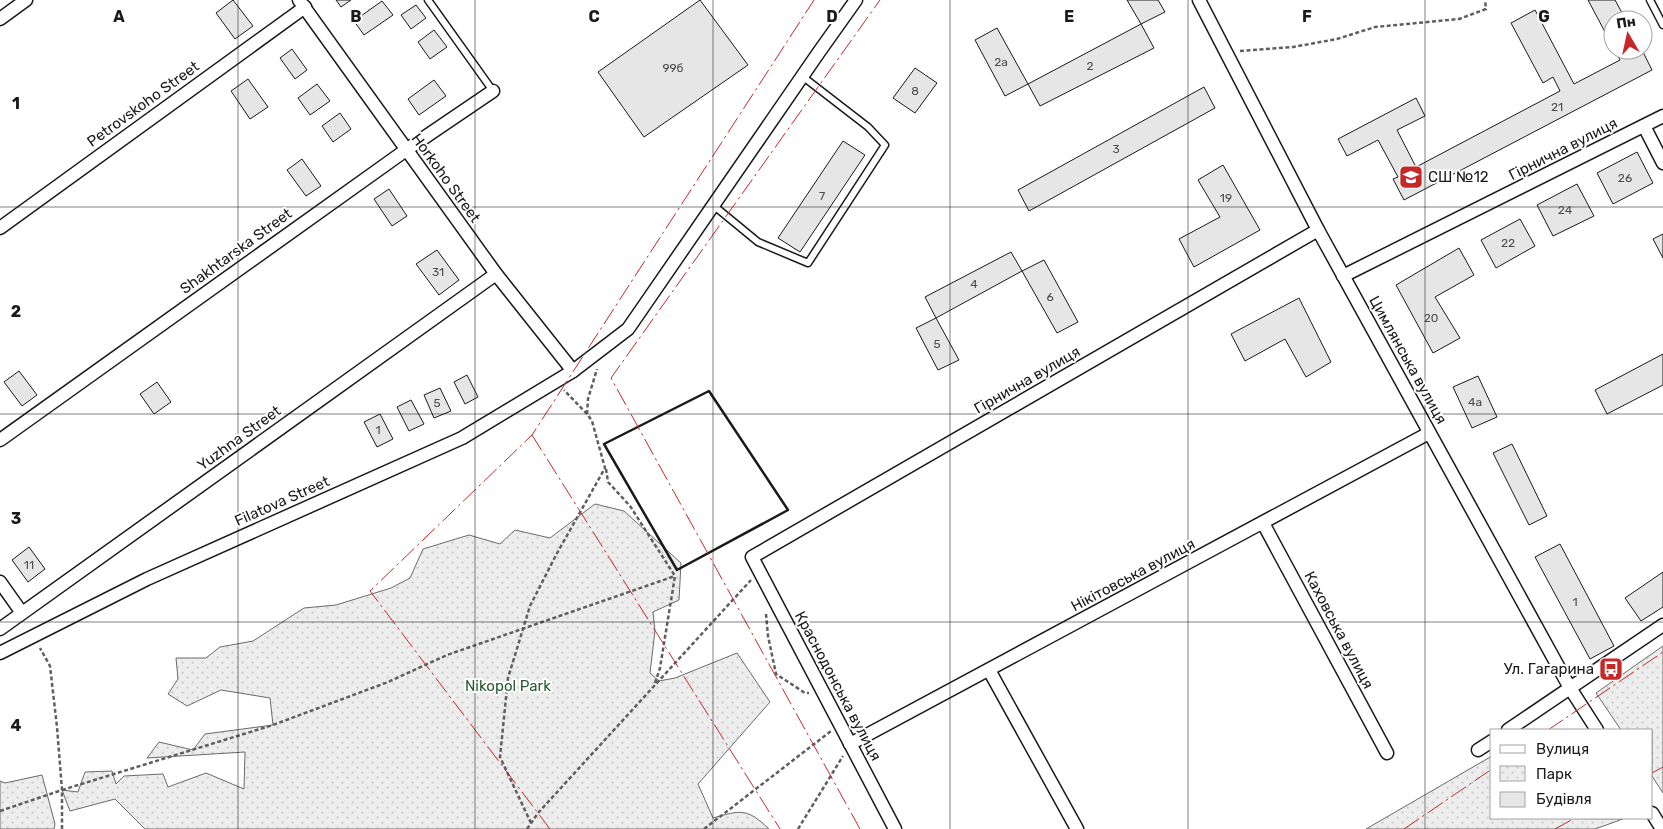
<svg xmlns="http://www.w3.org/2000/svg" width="1663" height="829" font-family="Rubik,sans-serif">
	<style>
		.park { fill: url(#park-dots); stroke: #6a6a6a }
		.building { fill: #e6e6e6; stroke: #1a1a1a }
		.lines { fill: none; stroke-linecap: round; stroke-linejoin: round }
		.lane-casing { stroke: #1a1a1a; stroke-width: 9 }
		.street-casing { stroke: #1a1a1a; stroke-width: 15 }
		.path { stroke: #5f5f5f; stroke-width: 2.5; stroke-dasharray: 4 2.5; stroke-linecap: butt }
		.lane { stroke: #fff; stroke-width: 6 }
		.street { stroke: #fff; stroke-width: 12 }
		.wall { stroke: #1a1a1a; stroke-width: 2.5 }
		.power { stroke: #c62828; stroke-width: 1; stroke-dasharray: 18 4 2.5 4; stroke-linecap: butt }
		.grid { fill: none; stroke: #1a1a1a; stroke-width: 1; stroke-opacity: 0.55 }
		.labels { text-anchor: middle; stroke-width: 4; stroke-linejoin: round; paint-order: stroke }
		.number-label { font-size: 12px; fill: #4d4d4d }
		.street-label { font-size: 15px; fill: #1a1a1a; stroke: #fff }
		.poi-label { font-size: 15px; fill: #1a1a1a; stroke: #fff; text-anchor: start }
		.park-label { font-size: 15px; fill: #2b5a34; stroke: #fff }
		.grid-label { font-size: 16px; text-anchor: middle; font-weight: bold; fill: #1a1a1a; stroke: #fff; stroke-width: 4; stroke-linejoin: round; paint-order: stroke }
	</style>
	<defs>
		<pattern id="park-dots" width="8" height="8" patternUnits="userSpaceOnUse" patternTransform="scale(1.25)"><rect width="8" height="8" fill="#ededed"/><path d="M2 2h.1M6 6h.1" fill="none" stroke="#cbcbcb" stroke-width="1.8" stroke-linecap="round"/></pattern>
	</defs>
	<rect width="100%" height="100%" fill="#fff"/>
	<!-- park -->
	<g class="park">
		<path d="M595 504 624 511 681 563 679 600 653 612 655 631 650 673 659 681 675 678 737 653 770 702 698 784 713 818C741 810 747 808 769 829H145L115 799 70 811 62 790 78 792 85 772 112 771 116 784 124 776 163 774 168 787 206 773 244 789 245 752 147 758 159 742 193 750 205 734 273 725 270 698 221 690 187 706 168 694 178 679 176 658H206L220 647 253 641 304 608 336 605 391 588 410 578 423 549 469 535 500 544 515 530 550 538Z"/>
		<path d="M1663 646V793L1652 776V730H1621L1596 693Z"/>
		<path d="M1492 756V818L1623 819 1595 829H1366Z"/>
		<path d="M42 775 55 824 54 829H0V781L5 783Z"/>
	</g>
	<!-- building -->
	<g class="building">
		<path d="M233 0 253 26 235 39 216 13Z"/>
		<path d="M336 0H351L341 7Z"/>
		<path d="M700 0 748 65 644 137 598 72Z"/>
		<path d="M1127 0H1158L1165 12 1141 24Z"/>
		<path d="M1588 0H1615L1626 20H1613V47Z"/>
		<path d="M382 1 393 15 364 35 354 21Z"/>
		<path d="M416 5 426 18 411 29 401 15Z"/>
		<path d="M1535 10 1574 84 1620 60 1615 50H1642L1652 70 1404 200 1393 179 1398 177 1378 140 1347 156 1338 139 1416 98 1425 116 1397 130 1416 167 1560 91 1553 77 1543 83 1511 23Z"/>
		<path d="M1141 24 1154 48 1040 106 1028 84Z"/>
		<path d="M997 28 1028 84 1005 96 975 40Z"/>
		<path d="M434 30 447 47 430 59 418 42Z"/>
		<path d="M292 49 307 70 295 79 280 58Z"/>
		<path d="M915 68 937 83 915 113 893 98Z"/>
		<path d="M248 79 268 107 250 119 231 91Z"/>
		<path d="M434 80 446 96 419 115 408 99Z"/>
		<path d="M317 84 330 101 310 115 298 98Z"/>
		<path d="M1204 87 1215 108 1029 211 1018 190Z"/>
		<path d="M340 113 351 129 333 142 322 126Z"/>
		<path d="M843 141 865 155 800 252 778 238Z"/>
		<path d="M1637 152 1653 183 1613 204 1597 173Z"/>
		<path d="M302 159 321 186 306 196 287 170Z"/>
		<path d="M1223 165 1260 230 1194 267 1179 239 1220 217 1198 180Z"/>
		<path d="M1577 184 1594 216 1553 236 1537 205Z"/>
		<path d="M389 189 407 216 392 226 374 199Z"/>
		<path d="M1520 219 1535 246 1496 268 1481 240Z"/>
		<path d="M1663 234V258L1653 239Z"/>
		<path d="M1459 248 1474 275 1435 297 1460 338 1433 353 1396 285Z"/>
		<path d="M437 250 459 280 439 295 416 264Z"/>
		<path d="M1011 252 1022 271 936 318 925 297Z"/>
		<path d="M1044 260 1078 322 1057 333 1022 271Z"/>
		<path d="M1299 298 1331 362 1306 377 1285 339 1245 361 1231 334Z"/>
		<path d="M936 318 959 360 938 370 916 328Z"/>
		<path d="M1663 354V385L1607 414 1595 390Z"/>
		<path d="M19 371 37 395 22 406 4 382Z"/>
		<path d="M467 375 478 397 465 404 454 382Z"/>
		<path d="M1478 376 1497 417 1472 428 1453 387Z"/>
		<path d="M157 382 171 402 154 414 140 394Z"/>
		<path d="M440 388 451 411 434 418 424 395Z"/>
		<path d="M411 400 424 424 409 431 397 407Z"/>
		<path d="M380 414 393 439 377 447 364 422Z"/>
		<path d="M1512 444 1547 516 1529 525 1493 453Z"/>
		<path d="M1560 544 1614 646 1590 659 1535 557Z"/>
		<path d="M29 547 45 569 28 582 12 560Z"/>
		<path d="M1663 572V607L1641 621 1625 598Z"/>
	</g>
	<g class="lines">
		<!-- lane casing -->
		<g class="lane-casing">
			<g id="lane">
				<path d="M428 0 493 91"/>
				<path d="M1650 0 1663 25"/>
				<path d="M713 205 758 242 808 263 885 145 868 127 802 76"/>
			</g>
		</g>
		<!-- street casing -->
		<g class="street-casing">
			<g id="street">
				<path d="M299 0 496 274 573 371"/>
				<path d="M1199 0 1318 230 1570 688 1597 730"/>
				<path d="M0 19 26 0"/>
				<path d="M1644 126 1663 163"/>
				<path d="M0 228 305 7"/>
				<path d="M1343 276 1663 116"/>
				<path d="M0 440 406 150 493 91"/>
				<path d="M1263 523 1387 753"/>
				<path d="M0 582 22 613"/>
				<path d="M0 629 496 274"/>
				<path d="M0 653 147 579 462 438 573 371 628 329 819 52 856 0"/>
				<path d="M989 670 1077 829"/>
				<path d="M1508 730 1663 625"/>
				<path d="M850 744 1429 433"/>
				<path d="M1478 750 1492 741"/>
				<path d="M1652 813 1662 829"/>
				<path d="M895 829 752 557 1318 230"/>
			</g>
		</g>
		<!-- path -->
		<g class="path">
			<path d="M1240 51 1293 47 1337 39 1375 27 1459 19 1486 9 1485 0"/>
			<path d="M587 414 588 399 597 369"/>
			<path d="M606 469 608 482 630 506 675 576 660 668 655 683"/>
			<path d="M766 614 768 636 776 674 805 693H809"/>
			<path d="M0 811 62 790 57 727 50 666 40 648"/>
			<path d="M531 823 500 757 508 678 530 606 556 555 605 468 592 421 587 414 564 390"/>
			<path d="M62 829V790L273 725 388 682 447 655 675 576"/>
			<path d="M527 829 538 813 751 580"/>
			<path d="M704 829 831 731"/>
			<path d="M798 829 843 756"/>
		</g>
		<!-- lane -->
		<use href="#lane" class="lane"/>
		<!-- street -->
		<use href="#street" class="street"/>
		<!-- wall -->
		<path class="wall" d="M709 391 788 510 677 570 604 444Z"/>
		<!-- power -->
		<g class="power">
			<path d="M532 435 780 829"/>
			<path d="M1548 730 1663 652"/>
			<path d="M1652 773 1663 767"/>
			<path d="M550 829 370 591 532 435 814 0"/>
			<path d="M860 829 611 378 880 0"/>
			<path d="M1404 829 1492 769"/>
			<path d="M1555 829 1575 818"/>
		</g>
	</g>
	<!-- grid -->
	<path class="grid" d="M238 0V829M475 0V829M713 0V829M950 0V829M1188 0V829M1425 0V829M0 207H1663M0 414H1663M0 622H1663"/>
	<!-- icons -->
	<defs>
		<g id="school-square" transform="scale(1.25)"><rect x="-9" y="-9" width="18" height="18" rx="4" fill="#c62828" stroke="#fff"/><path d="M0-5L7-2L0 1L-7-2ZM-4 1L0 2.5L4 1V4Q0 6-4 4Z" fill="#fff"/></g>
		<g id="bus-square" transform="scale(1.25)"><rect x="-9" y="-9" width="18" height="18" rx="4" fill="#c62828" stroke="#fff"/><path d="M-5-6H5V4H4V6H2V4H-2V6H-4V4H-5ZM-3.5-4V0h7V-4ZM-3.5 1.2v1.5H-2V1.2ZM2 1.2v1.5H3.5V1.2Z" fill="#fff"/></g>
	</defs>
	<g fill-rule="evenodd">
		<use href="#school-square" x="1411" y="177"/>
		<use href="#bus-square" x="1611" y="669"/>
	</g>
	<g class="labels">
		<!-- number labels -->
		<g class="number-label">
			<text x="1001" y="66">2а</text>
			<text x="1090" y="70">2</text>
			<text x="673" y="72">99б</text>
			<text x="915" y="95">8</text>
			<text x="1557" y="111">21</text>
			<text x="1116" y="153">3</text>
			<text x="1625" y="182">26</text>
			<text x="822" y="200">7</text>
			<text x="1226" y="202">19</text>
			<text x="1565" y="214">24</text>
			<text x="1508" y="247">22</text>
			<text x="438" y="276">31</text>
			<text x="974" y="288">4</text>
			<text x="1050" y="301">6</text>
			<text x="1431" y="322">20</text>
			<text x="937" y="348">5</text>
			<text x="1475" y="406">4а</text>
			<text x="437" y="407">5</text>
			<text x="378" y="434">1</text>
			<text x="29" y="569">11</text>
			<text x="1575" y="606">1</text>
		</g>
		<!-- street labels -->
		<g class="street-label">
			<text transform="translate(143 104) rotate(-36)" y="5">Petrovskoho Street</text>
			<text transform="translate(1563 149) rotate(-27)" y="5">Гірнична вулиця</text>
			<text transform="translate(446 178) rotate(54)" y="5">Horkoho Street</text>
			<text transform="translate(236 251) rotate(-36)" y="5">Shakhtarska Street</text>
			<text transform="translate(1408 360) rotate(61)" y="5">Цимлянська вулиця</text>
			<text transform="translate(1027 380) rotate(-30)" y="5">Гірнична вулиця</text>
			<text transform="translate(239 438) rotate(-36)" y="5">Yuzhna Street</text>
			<text transform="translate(282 501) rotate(-24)" y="5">Filatova Street</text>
			<text transform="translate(1133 575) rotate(-28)" y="5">Нікітовська вулиця</text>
			<text transform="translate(1339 630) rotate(62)" y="5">Каховська вулиця</text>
			<text transform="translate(838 686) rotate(62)" y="5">Краснодонська вулиця</text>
		</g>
		<!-- poi labels -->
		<g class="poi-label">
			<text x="1428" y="182">СШ №12</text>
			<text x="1594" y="674" text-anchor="end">Ул. Гагарина</text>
		</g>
		<!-- park labels -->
		<g class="park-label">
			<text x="508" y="691">Nikopol Park</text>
		</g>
	</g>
	<g class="grid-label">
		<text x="119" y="22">A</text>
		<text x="356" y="22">B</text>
		<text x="594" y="22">C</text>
		<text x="832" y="22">D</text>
		<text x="1069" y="22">E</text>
		<text x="1307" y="22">F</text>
		<text x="1544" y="22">G</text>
		<text x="16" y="109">1</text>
		<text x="16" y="317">2</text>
		<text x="16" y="524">3</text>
		<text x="16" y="731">4</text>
	</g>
	<!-- legend -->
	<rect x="1490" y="729" width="162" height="90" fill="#ffffff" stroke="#a3a3a3"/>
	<rect x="1500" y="745" width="25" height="8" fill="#ffffff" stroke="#a3a3a3"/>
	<text x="1536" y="754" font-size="15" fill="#1a1a1a">Вулиця</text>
	<rect x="1500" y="766" width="25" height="15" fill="url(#park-dots)" stroke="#a3a3a3"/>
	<text x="1536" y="779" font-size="15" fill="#1a1a1a">Парк</text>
	<rect x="1500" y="792" width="25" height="15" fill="#e6e6e6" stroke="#a3a3a3"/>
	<text x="1536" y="804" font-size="15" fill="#1a1a1a">Будівля</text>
	<!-- north arrow -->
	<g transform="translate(1628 35) rotate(351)"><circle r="24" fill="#ffffff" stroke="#a3a3a3"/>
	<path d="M0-4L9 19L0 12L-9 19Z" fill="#c62828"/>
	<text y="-8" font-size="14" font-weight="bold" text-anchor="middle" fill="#1a1a1a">Пн</text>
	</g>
</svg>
